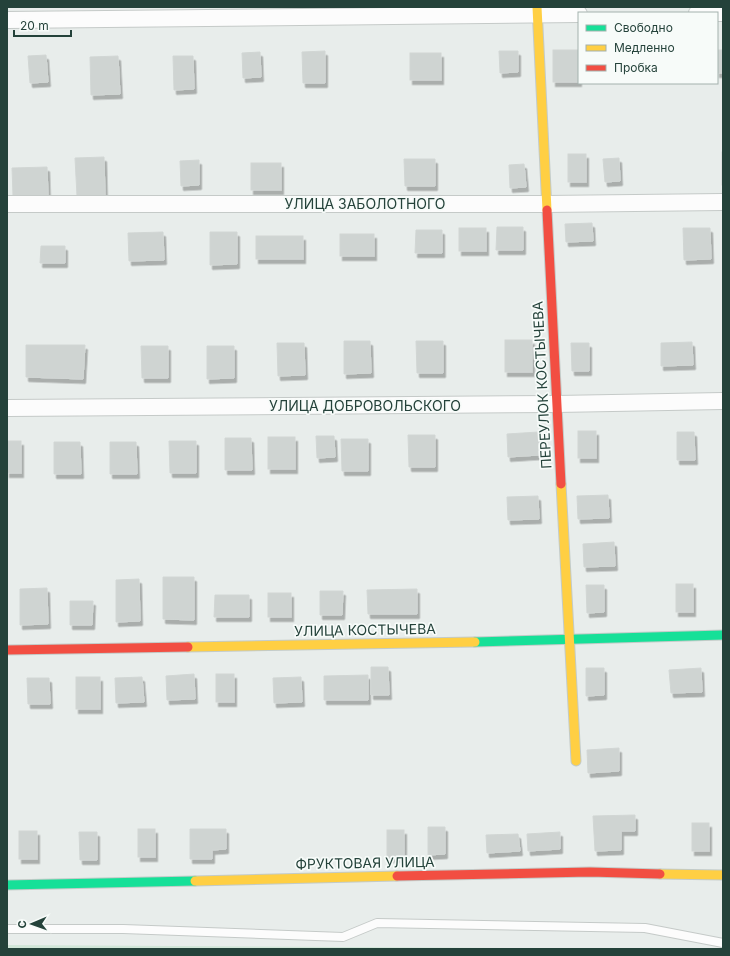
<svg xmlns="http://www.w3.org/2000/svg" width="730" height="956" font-family="Inter,sans-serif">
	<style>
		.green { fill: #d1e6d8 }
		.building { fill: #cfd4d2; stroke: #d1d6d4; filter: url(#shadow) }
		.lines { fill: none; stroke-linecap: round; stroke-linejoin: round }
		.lane-casing { stroke: #c5cac8; stroke-width: 10 }
		.street-casing { stroke: #c5cac8; stroke-width: 18 }
		.fast-casing { stroke: #c3cbc8; stroke-width: 11 }
		.slow-casing { stroke: #c3cbc8; stroke-width: 11 }
		.jam-casing { stroke: #c3cbc8; stroke-width: 11 }
		.lane { stroke: #fcfcfc; stroke-width: 8 }
		.street { stroke: #fcfcfc; stroke-width: 16 }
		.fast { stroke: #16e098; stroke-width: 9 }
		.slow { stroke: #ffcf43; stroke-width: 9 }
		.jam { stroke: #f24e42; stroke-width: 9 }
		.labels { text-anchor: middle; stroke-width: 3.5; stroke-linejoin: round; paint-order: stroke }
		.street-label { font-size: 14px; fill: #24423a; stroke: #f7fbf9 }
	</style>
	<defs>
		<filter id="shadow"><feDropShadow dx="2.5" dy="4.5" stdDeviation="0" flood-color="#0004"/></filter>
	</defs>
	<rect width="100%" height="100%" fill="#e8edeb"/>
	<!-- green -->
	<path class="green" d="M7 945 670 949H7Z"/>
	<!-- building -->
	<g class="building">
		<rect x="553" y="50" width="26" height="32"/>
		<rect x="717" y="50" width="6" height="23"/>
		<path d="M325 51V83H303L302 52Z"/>
		<path d="M499 51H518V72L500 73Z"/>
		<path d="M260 52 261 77 243 78 242 53Z"/>
		<rect x="410" y="53" width="31" height="27"/>
		<path d="M46 55 48 82 30 83 28 56Z"/>
		<path d="M118 56 120 94 91 95 90 57Z"/>
		<path d="M173 56H193L194 89 174 90Z"/>
		<rect x="722" y="152" width="1" height="33"/>
		<rect x="568" y="154" width="18" height="28"/>
		<path d="M104 157 105 195 77 196 75 158Z"/>
		<path d="M619 158 620 181 605 182 603 159Z"/>
		<path d="M404 159H435V186H405Z"/>
		<path d="M199 160V185L181 186 180 161Z"/>
		<rect x="251" y="163" width="30" height="27"/>
		<path d="M524 164 526 187 510 188 509 165Z"/>
		<path d="M47 167 48 195 13 196 12 168Z"/>
		<path d="M592 223 593 241 566 242 565 224Z"/>
		<path d="M497 227H523V250H496Z"/>
		<rect x="459" y="228" width="27" height="23"/>
		<path d="M683 228H710L711 259 684 260Z"/>
		<path d="M416 230H442V253H415Z"/>
		<path d="M163 232 164 260 129 261 128 233Z"/>
		<path d="M210 232H237V264L210 265Z"/>
		<rect x="340" y="234" width="34" height="22"/>
		<rect x="256" y="236" width="47" height="23"/>
		<path d="M41 246H65V263H40Z"/>
		<rect x="505" y="340" width="27" height="32"/>
		<path d="M344 341H370L371 373 344 374Z"/>
		<path d="M416 341H443V373H417Z"/>
		<path d="M692 342 693 365 661 366V343Z"/>
		<path d="M277 343H304L305 375 278 376Z"/>
		<path d="M571 343H589V371H572Z"/>
		<path d="M26 345H85L83 379 26 377Z"/>
		<path d="M141 346H168V378H142Z"/>
		<path d="M207 346H234V378L207 379Z"/>
		<rect x="578" y="431" width="18" height="27"/>
		<path d="M538 432 539 455 508 457 507 434Z"/>
		<path d="M677 432H694L695 460H677Z"/>
		<path d="M408 435H435V467H409Z"/>
		<path d="M316 436H334L335 457 317 458Z"/>
		<rect x="268" y="437" width="27" height="32"/>
		<path d="M225 438H251L252 470H225Z"/>
		<path d="M341 439H368V471H342Z"/>
		<rect x="7" y="441" width="14" height="32"/>
		<path d="M169 441H196V473H170Z"/>
		<path d="M54 442H80L81 474H54Z"/>
		<path d="M110 442H136L137 474H110Z"/>
		<path d="M608 495 609 518 578 519 577 496Z"/>
		<path d="M538 496 539 519 508 520 507 497Z"/>
		<path d="M614 542 615 566 584 567 583 544Z"/>
		<path d="M163 577H194V620L163 619Z"/>
		<path d="M139 579 140 621 116 622V580Z"/>
		<rect x="676" y="584" width="17" height="28"/>
		<path d="M586 585H604V612L587 613Z"/>
		<path d="M47 588 48 624 20 625V589Z"/>
		<path d="M417 589V614H368L367 590Z"/>
		<path d="M320 591H343L342 615H320Z"/>
		<rect x="268" y="593" width="23" height="24"/>
		<path d="M215 595H249V617H214Z"/>
		<path d="M70 601H93L92 625H70Z"/>
		<path d="M371 667H388L389 695H371Z"/>
		<path d="M586 668H604V695L586 696Z"/>
		<path d="M701 668 702 692 671 693 669 670Z"/>
		<path d="M194 674 195 699 167 700 166 676Z"/>
		<rect x="216" y="674" width="18" height="28"/>
		<path d="M368 675V700H324V676Z"/>
		<rect x="76" y="677" width="24" height="32"/>
		<path d="M142 677 144 702 116 703 115 678Z"/>
		<path d="M301 677 302 702 274 703 273 678Z"/>
		<path d="M27 678H49L50 704H28Z"/>
		<path d="M619 748V771L588 773 587 750Z"/>
		<path d="M635 815V831H621V850L595 851 593 816Z"/>
		<rect x="692" y="823" width="17" height="28"/>
		<path d="M428 827H445V854L428 855Z"/>
		<rect x="138" y="829" width="17" height="28"/>
		<path d="M190 829H226V849L212 850V859H190Z"/>
		<rect x="387" y="830" width="17" height="28"/>
		<rect x="19" y="831" width="18" height="28"/>
		<path d="M79 832H97V860H80Z"/>
		<path d="M560 832V849L528 851 527 834Z"/>
		<path d="M518 834 520 851 487 853 486 835Z"/>
	</g>
	<g class="lines">
		<!-- lane casing -->
		<g class="lane-casing">
			<path id="lane" d="M7 929H123L343 937 377 923 645 928 723 943"/>
		</g>
		<!-- street casing -->
		<g class="street-casing">
			<g id="street">
				<path d="M697 13H723"/>
				<path d="M7 20 579 14"/>
				<path d="M7 204H547L723 202"/>
				<path d="M7 408 557 404 723 401"/>
			</g>
		</g>
		<!-- fast casing -->
		<g class="fast-casing">
			<g id="fast">
				<path d="M475 642 723 635"/>
				<path d="M7 885 195 881"/>
			</g>
		</g>
		<!-- slow casing -->
		<g class="slow-casing">
			<g id="slow">
				<path d="M537 7 547 210"/>
				<path d="M561 484 576 761"/>
				<path d="M188 647 475 642"/>
				<path d="M660 874 723 875"/>
				<path d="M195 881 397 876"/>
			</g>
		</g>
		<!-- jam casing -->
		<g class="jam-casing">
			<g id="jam">
				<path d="M547 210 561 484"/>
				<path d="M7 650 188 647"/>
				<path d="M397 876 590 872 660 874"/>
			</g>
		</g>
		<!-- lane -->
		<use href="#lane" class="lane"/>
		<!-- street -->
		<use href="#street" class="street"/>
		<!-- fast -->
		<use href="#fast" class="fast"/>
		<!-- slow -->
		<use href="#slow" class="slow"/>
		<!-- jam -->
		<use href="#jam" class="jam"/>
	</g>
	<g class="labels">
		<!-- street labels -->
		<g class="street-label">
			<text x="365" y="209">УЛИЦА ЗАБОЛОТНОГО</text>
			<text transform="translate(542 385) rotate(-93)" y="5">ПЕРЕУЛОК КОСТЫЧЕВА</text>
			<text x="365" y="411">УЛИЦА ДОБРОВОЛЬСКОГО</text>
			<text transform="translate(365 630) rotate(-1)" y="5">УЛИЦА КОСТЫЧЕВА</text>
			<text transform="translate(365 863) rotate(-1)" y="5">ФРУКТОВАЯ УЛИЦА</text>
		</g>
	</g>
	<!-- border -->
	<rect width="730" height="956" fill="none" stroke="#24423a" stroke-width="16"/>
	<!-- legend -->
	<rect x="578" y="12" width="140" height="72" fill="#f7fbf9" stroke="#a3b1ad"/>
	<rect x="586" y="25" width="20" height="6" fill="#16e098" stroke="#a3b1ad"/>
	<text x="614" y="32" font-size="12" fill="#24423a">Свободно</text>
	<rect x="586" y="45" width="20" height="6" fill="#ffcf43" stroke="#a3b1ad"/>
	<text x="614" y="52" font-size="12" fill="#24423a">Медленно</text>
	<rect x="586" y="65" width="20" height="6" fill="#f24e42" stroke="#a3b1ad"/>
	<text x="614" y="72" font-size="12" fill="#24423a">Пробка</text>
	<!-- north arrow -->
	<g transform="translate(32 924) rotate(268)" stroke="#f7fbf9" stroke-width="3" paint-order="stroke">
	<path d="M0-3L7 15L0 10L-7 15Z" fill="#24423a"/>
	<text y="-6" font-size="11" font-weight="bold" text-anchor="middle" fill="#24423a">С</text>
	</g>
	<!-- scale -->
	<path d="M14 30v6h57v-6" fill="none" stroke="#24423a" stroke-width="2"/>
	<text x="20" y="30" font-size="12" fill="#24423a" stroke="#f7fbf9" stroke-width="3" paint-order="stroke">20 m</text>
</svg>
